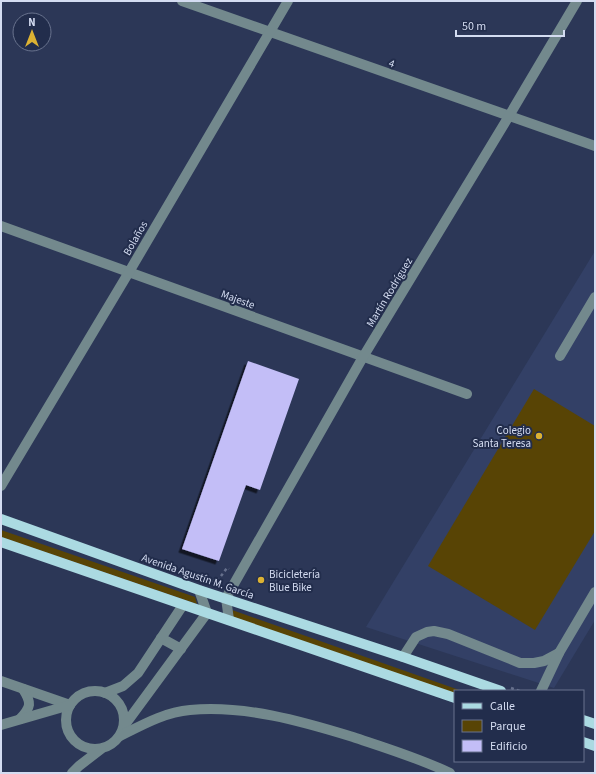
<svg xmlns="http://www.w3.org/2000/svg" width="596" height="774" font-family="'Source Sans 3',sans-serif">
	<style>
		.built { fill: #334066 }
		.green { fill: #584405 }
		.building { fill: #c3bef7; filter: url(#shadow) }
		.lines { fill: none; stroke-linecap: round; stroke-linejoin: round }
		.path { stroke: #66708c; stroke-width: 2.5; stroke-dasharray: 3 3; stroke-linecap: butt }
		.minor { stroke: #73898d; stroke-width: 10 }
		.major { stroke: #abdae2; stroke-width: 10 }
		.poi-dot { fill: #dcb233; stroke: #222d4c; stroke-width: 1.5 }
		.labels { text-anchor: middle; stroke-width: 4; stroke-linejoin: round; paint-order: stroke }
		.street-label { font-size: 11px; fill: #d4dcf1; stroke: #222d4c }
		.poi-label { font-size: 11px; fill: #d4dcf1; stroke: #222d4c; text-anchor: end }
	</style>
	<defs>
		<filter id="shadow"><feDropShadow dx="-3.5" dy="3.5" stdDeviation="0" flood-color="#0009"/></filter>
	</defs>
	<rect width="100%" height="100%" fill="#2c3757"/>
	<!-- built -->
	<path class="built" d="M595 251V620L554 688 366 627Z"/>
	<!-- green -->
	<g class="green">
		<path d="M534 389 595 426V531L535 630 428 566Z"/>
		<path d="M1 530 195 597 197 604 1 537Z"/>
		<path d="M232 610 462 691H455V695L233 618Z"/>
	</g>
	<!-- building -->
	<path class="building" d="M248 361 299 379 260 490 246 485 219 561 182 549Z"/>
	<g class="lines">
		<!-- path -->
		<g class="path">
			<path d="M211 581 218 580 227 568 229 569"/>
			<path d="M511 688 520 691"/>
		</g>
		<!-- minor -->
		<g class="minor">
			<path d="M182 1 595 146"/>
			<path d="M1 226 467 394"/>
			<path d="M560 356 595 297"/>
			<path d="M1 486 129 272 288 1"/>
			<path d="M229 620 226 598 363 357 509 116 577 1"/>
			<path d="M161 638 181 649"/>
			<path d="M403 657 416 637 427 632 434 631 448 634 520 663H534L544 661 559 653"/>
			<path d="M1 681 70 705"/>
			<circle cx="95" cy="720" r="29"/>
			<path d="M541 691 559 653 595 592"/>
			<path d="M105 693 123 686 138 673 183 605"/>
			<path d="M20 719C31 707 32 703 23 689"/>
			<path d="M1 725 70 705"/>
			<path d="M124 726 207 613 199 590"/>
			<path d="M120 736C142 725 165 712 190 710 245 705 301 721 353 737 386 748 419 758 450 773"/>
			<path d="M72 773 79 766 101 749"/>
		</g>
		<!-- major -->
		<g class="major">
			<path d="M1 519 199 590 403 657 501 691"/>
			<path d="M1 542 455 698"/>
			<path d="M583 720 595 724"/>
			<path d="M583 742 595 746"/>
		</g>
	</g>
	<!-- markers -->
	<g class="poi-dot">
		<circle cx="539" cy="436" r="4"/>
		<circle cx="261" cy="580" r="4"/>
	</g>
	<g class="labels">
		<!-- street labels -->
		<g class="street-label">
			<text transform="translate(392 63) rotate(19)" y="4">4</text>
			<text transform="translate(135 238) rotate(-60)" y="4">Bolaños</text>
			<text transform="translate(389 292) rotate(-59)" y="4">Martín Rodríguez</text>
			<text transform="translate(238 299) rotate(20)" y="4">Majeste</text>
			<text transform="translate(198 576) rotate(19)" y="4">Avenida Agustín M. García</text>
		</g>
		<!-- poi labels -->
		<g class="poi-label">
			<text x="531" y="434">Colegio<tspan x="531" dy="13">Santa Teresa</tspan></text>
			<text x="269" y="578" text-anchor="start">Bicicletería<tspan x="269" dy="13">Blue Bike</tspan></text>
		</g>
	</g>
	<!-- border -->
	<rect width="596" height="774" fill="none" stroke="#d4dcf1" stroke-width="4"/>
	<!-- legend -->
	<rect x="454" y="690" width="130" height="72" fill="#222d4c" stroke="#69738e"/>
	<rect x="462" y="703" width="20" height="6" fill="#abdae2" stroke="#69738e"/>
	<text x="490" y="710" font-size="12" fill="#d4dcf1">Calle</text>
	<rect x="462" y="720" width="20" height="12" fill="#584405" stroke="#69738e"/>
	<text x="490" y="730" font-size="12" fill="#d4dcf1">Parque</text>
	<rect x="462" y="740" width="20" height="12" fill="#c3bef7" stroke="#69738e"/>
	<text x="490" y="750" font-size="12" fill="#d4dcf1">Edificio</text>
	<!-- north arrow -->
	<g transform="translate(32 32)"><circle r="19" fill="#222d4c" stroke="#69738e"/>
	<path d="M0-3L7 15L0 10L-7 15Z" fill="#dcb233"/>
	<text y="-6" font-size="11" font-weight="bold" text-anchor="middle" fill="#d4dcf1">N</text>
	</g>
	<!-- scale -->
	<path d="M456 30v6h108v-6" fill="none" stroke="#d4dcf1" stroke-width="2"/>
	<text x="462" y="30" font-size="12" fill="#d4dcf1" stroke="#222d4c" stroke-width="3" paint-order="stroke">50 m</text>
</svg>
